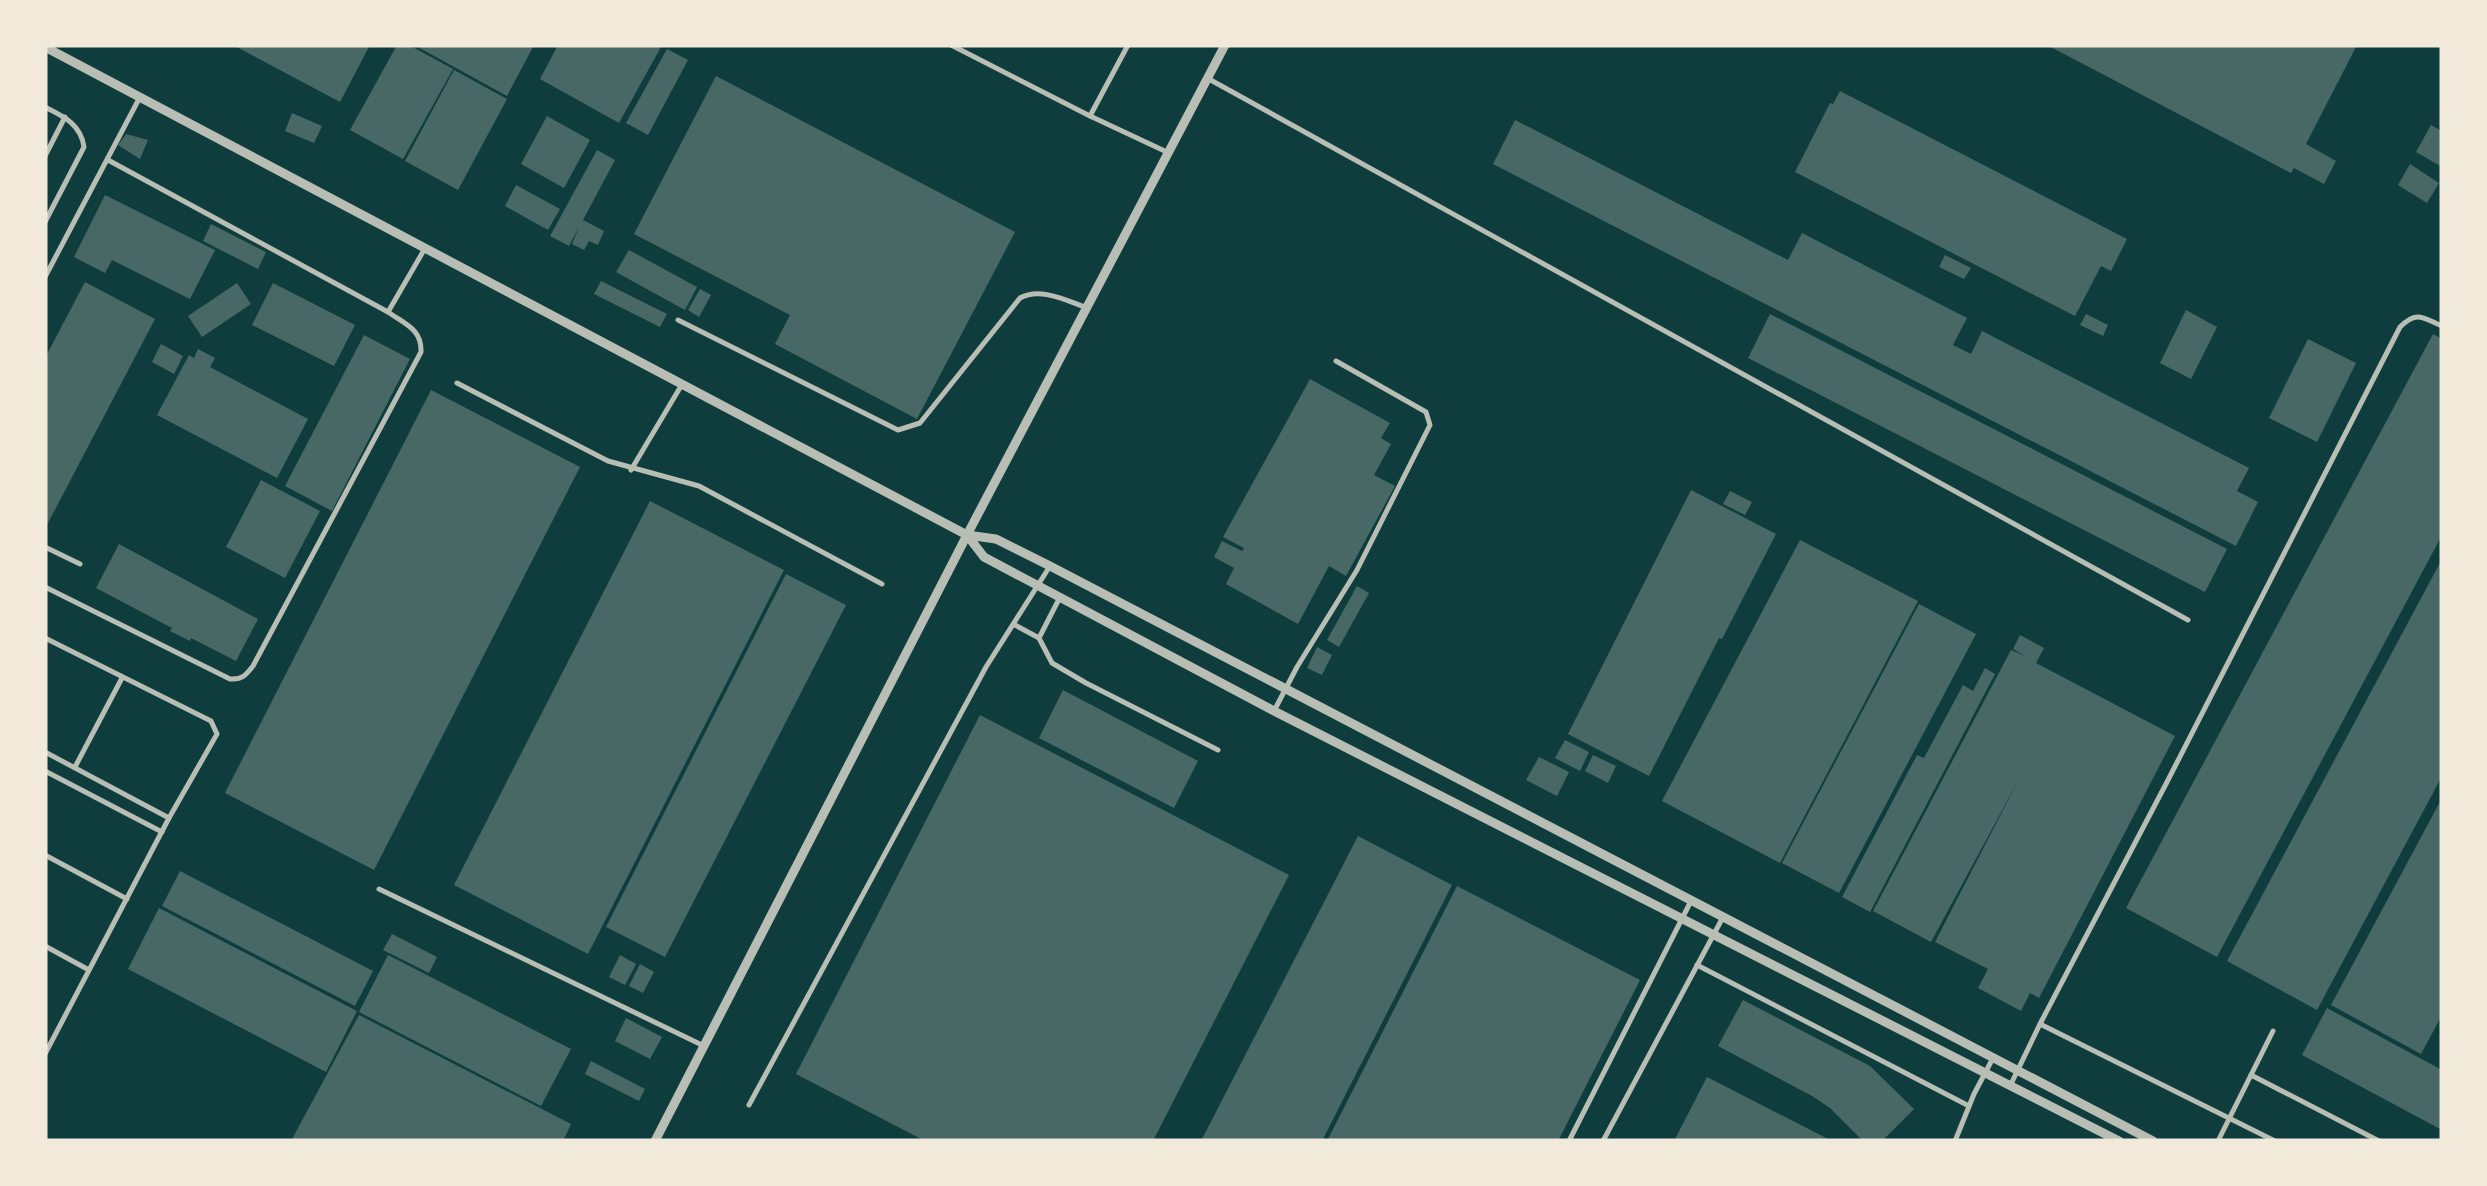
<svg xmlns="http://www.w3.org/2000/svg" width="2487" height="1186" font-family="'Titillium Web',sans-serif">
	<style>
		.building { fill: #486865 }
		.lines { fill: none; stroke-linecap: round; stroke-linejoin: round }
		.service { stroke: #b8beb3; stroke-width: 5 }
		.minor { stroke: #b8beb3; stroke-width: 9 }
	</style>
	<rect width="100%" height="100%" fill="#0f3d3e"/>
	<!-- building -->
	<g class="building">
		<path d="M233 45H370L340 102Z"/>
		<path d="M397 45H409L453 69 403 159 350 130Z"/>
		<path d="M414 45H530L533 47 507 96Z"/>
		<path d="M558 45H658L661 47 619 123 540 79Z"/>
		<path d="M2047 45H2357L2306 144 2336 161 2324 184 2294 168 2291 173Z"/>
		<path d="M667 49 688 60 648 135 626 123Z"/>
		<path d="M454 70 507 99 458 190 405 161Z"/>
		<path d="M716 76 1015 232 917 419 775 344 790 315 634 234Z"/>
		<path d="M1840 91 2127 239 2111 271 2101 266 2075 316 1795 172 1830 103 1833 104Z"/>
		<path d="M292 113 322 126 314 143 285 131Z"/>
		<path d="M547 116 590 140 564 188 521 164Z"/>
		<path d="M1515 120 1788 260 1802 233 1967 318 1953 345 1971 354 1982 331 2249 468 2237 491 2258 502 2236 546 1493 164Z"/>
		<path d="M2431 125 2442 131V167L2416 152Z"/>
		<path d="M126 134 148 140 140 159 118 145Z"/>
		<path d="M597 150 615 160 583 220 604 231 598 245 589 241 584 250 572 244 579 227 569 246 550 236Z"/>
		<path d="M2410 164 2439 183 2427 203 2398 185Z"/>
		<path d="M516 185 560 209 548 230 505 206Z"/>
		<path d="M105 195 215 250 190 299 112 260 105 273 74 257Z"/>
		<path d="M211 224 266 252 258 269 203 241Z"/>
		<path d="M629 250 697 287 685 310 616 272Z"/>
		<path d="M1945 255 1971 268 1964 279 1939 267Z"/>
		<path d="M601 281 667 314 660 327 594 294Z"/>
		<path d="M85 282 155 319 48 523 45 522V358Z"/>
		<path d="M237 283 251 304 202 337 188 316Z"/>
		<path d="M273 283 355 325 334 366 252 325Z"/>
		<path d="M700 289 711 295 699 317 688 310Z"/>
		<path d="M2186 310 2217 327 2191 379 2160 363Z"/>
		<path d="M1770 314 2227 549 2205 592 1748 358Z"/>
		<path d="M2086 314 2108 325 2103 336 2080 325Z"/>
		<path d="M2433 334 2442 339V535L2217 957 2126 908Z"/>
		<path d="M364 335 410 359 332 511 285 486Z"/>
		<path d="M2308 339 2356 363 2317 442 2269 418Z"/>
		<path d="M161 344 183 356 174 374 152 362Z"/>
		<path d="M198 349 215 358 210 367 308 419 277 478 157 415 189 355 194 358Z"/>
		<path d="M1310 379 1390 423 1381 438 1391 444 1374 475 1395 486 1346 576 1329 566 1298 624 1226 584 1234 568 1214 557 1222 541 1242 551 1244 548 1223 537Z"/>
		<path d="M431 390 580 467 374 870 225 793Z"/>
		<path d="M261 480 320 511 285 578 226 547Z"/>
		<path d="M1691 490 1776 534 1722 639 1719 638 1649 776 1568 734Z"/>
		<path d="M1730 491 1752 502 1745 515 1723 504Z"/>
		<path d="M650 501 784 570 588 954 454 885Z"/>
		<path d="M1800 540 1918 601 1780 863 1662 801Z"/>
		<path d="M119 544 258 619 236 661 191 638 190 641 170 631 172 628 96 588Z"/>
		<path d="M2442 559V776L2317 1010 2227 961Z"/>
		<path d="M786 574 846 605 665 957 606 927Z"/>
		<path d="M1357 586 1369 593 1339 647 1327 640Z"/>
		<path d="M1919 604 1976 634 1839 893 1782 863Z"/>
		<path d="M2020 635 2044 648 2036 663 2175 736 2039 998 2030 993 2021 1011 1978 988 1988 969 1935 942 2018 781 1931 942 1873 911 2011 650 2025 656 2013 649Z"/>
		<path d="M1317 647 1332 655 1322 675 1307 668Z"/>
		<path d="M1985 668 1995 674 1870 912 1842 897 1917 755 1924 758 1963 685 1973 691Z"/>
		<path d="M1063 690 1198 761 1174 808 1039 738Z"/>
		<path d="M980 715 1289 875 1153 1141H925L796 1074Z"/>
		<path d="M1565 740 1589 752 1580 771 1555 758Z"/>
		<path d="M1593 755 1616 766 1608 783 1585 771Z"/>
		<path d="M1539 757 1569 772 1557 796 1526 780Z"/>
		<path d="M2442 798V1015L2421 1054 2331 1005Z"/>
		<path d="M1358 836 1452 885 1322 1141H1201Z"/>
		<path d="M180 871 373 971 355 1006 162 906Z"/>
		<path d="M1457 886 1640 980 1558 1141H1327Z"/>
		<path d="M159 908 357 1011 326 1072 128 969Z"/>
		<path d="M392 934 437 957 429 973 383 950Z"/>
		<path d="M388 955 571 1049 541 1106 359 1012Z"/>
		<path d="M620 955 636 964 625 985 609 977Z"/>
		<path d="M640 964 654 972 643 993 629 986Z"/>
		<path d="M1743 1000 1870 1066 1914 1109 1882 1141H1863L1830 1108 1812 1096 1718 1046Z"/>
		<path d="M2327 1008 2442 1070V1130L2302 1055Z"/>
		<path d="M359 1015 571 1124 563 1141H291Z"/>
		<path d="M626 1018 662 1037 650 1059 615 1041Z"/>
		<path d="M591 1061 645 1089 639 1101 585 1074Z"/>
		<path d="M1707 1077 1832 1141H1674Z"/>
	</g>
	<g class="lines">
		<!-- service -->
		<g class="service">
			<path d="M951 45 1090 116 1169 153"/>
			<path d="M1207 78 2188 620"/>
			<path d="M45 107C63 116 81 124 84 147L45 222"/>
			<path d="M1090 116 1128 45"/>
			<path d="M45 156 65 117"/>
			<path d="M45 277 140 97"/>
			<path d="M388 312 424 250"/>
			<path d="M678 320 898 430 920 423 1020 298C1040 287 1065 300 1085 307"/>
			<path d="M457 383 608 461 699 486 882 584"/>
			<path d="M631 470 681 386"/>
			<path d="M45 547 80 564"/>
			<path d="M45 587 230 679C242 680 246 675 253 666L421 352C422 329 405 324 388 312L108 160"/>
			<path d="M1059 599 1039 638 1052 663 1086 683 1218 750"/>
			<path d="M1015 625 1039 638"/>
			<path d="M45 638 211 721 217 734 169 818 45 1054"/>
			<path d="M1274 711 1297 667 1357 570 1430 425 1426 412 1336 361"/>
			<path d="M45 752 169 818"/>
			<path d="M75 767 122 678"/>
			<path d="M45 771 162 832"/>
			<path d="M45 855 127 899"/>
			<path d="M379 889 702 1045"/>
			<path d="M45 946 89 970"/>
			<path d="M1697 965 1969 1106"/>
			<path d="M2251 1075 2379 1141"/>
			<path d="M2011 1084 2040 1024"/>
			<path d="M749 1105 986 667 1050 566"/>
			<path d="M1569 1141 1691 901"/>
			<path d="M1603 1141 1722 919"/>
			<path d="M1955 1141 1974 1094 1993 1058"/>
			<path d="M2218 1141 2273 1031"/>
			<path d="M2275 1141 2040 1024 2167 782 2400 327C2417 310 2423 318 2442 326"/>
		</g>
		<!-- minor -->
		<g class="minor">
			<path d="M45 47 967 535"/>
			<path d="M655 1141 967 535 1225 45"/>
			<path d="M2119 1141 1274 711 984 557 967 535 996 539 1050 566 2153 1141"/>
		</g>
	</g>
	<!-- border -->
	<rect width="2487" height="1186" fill="none" stroke="#f1e9da" stroke-width="95"/>
</svg>
